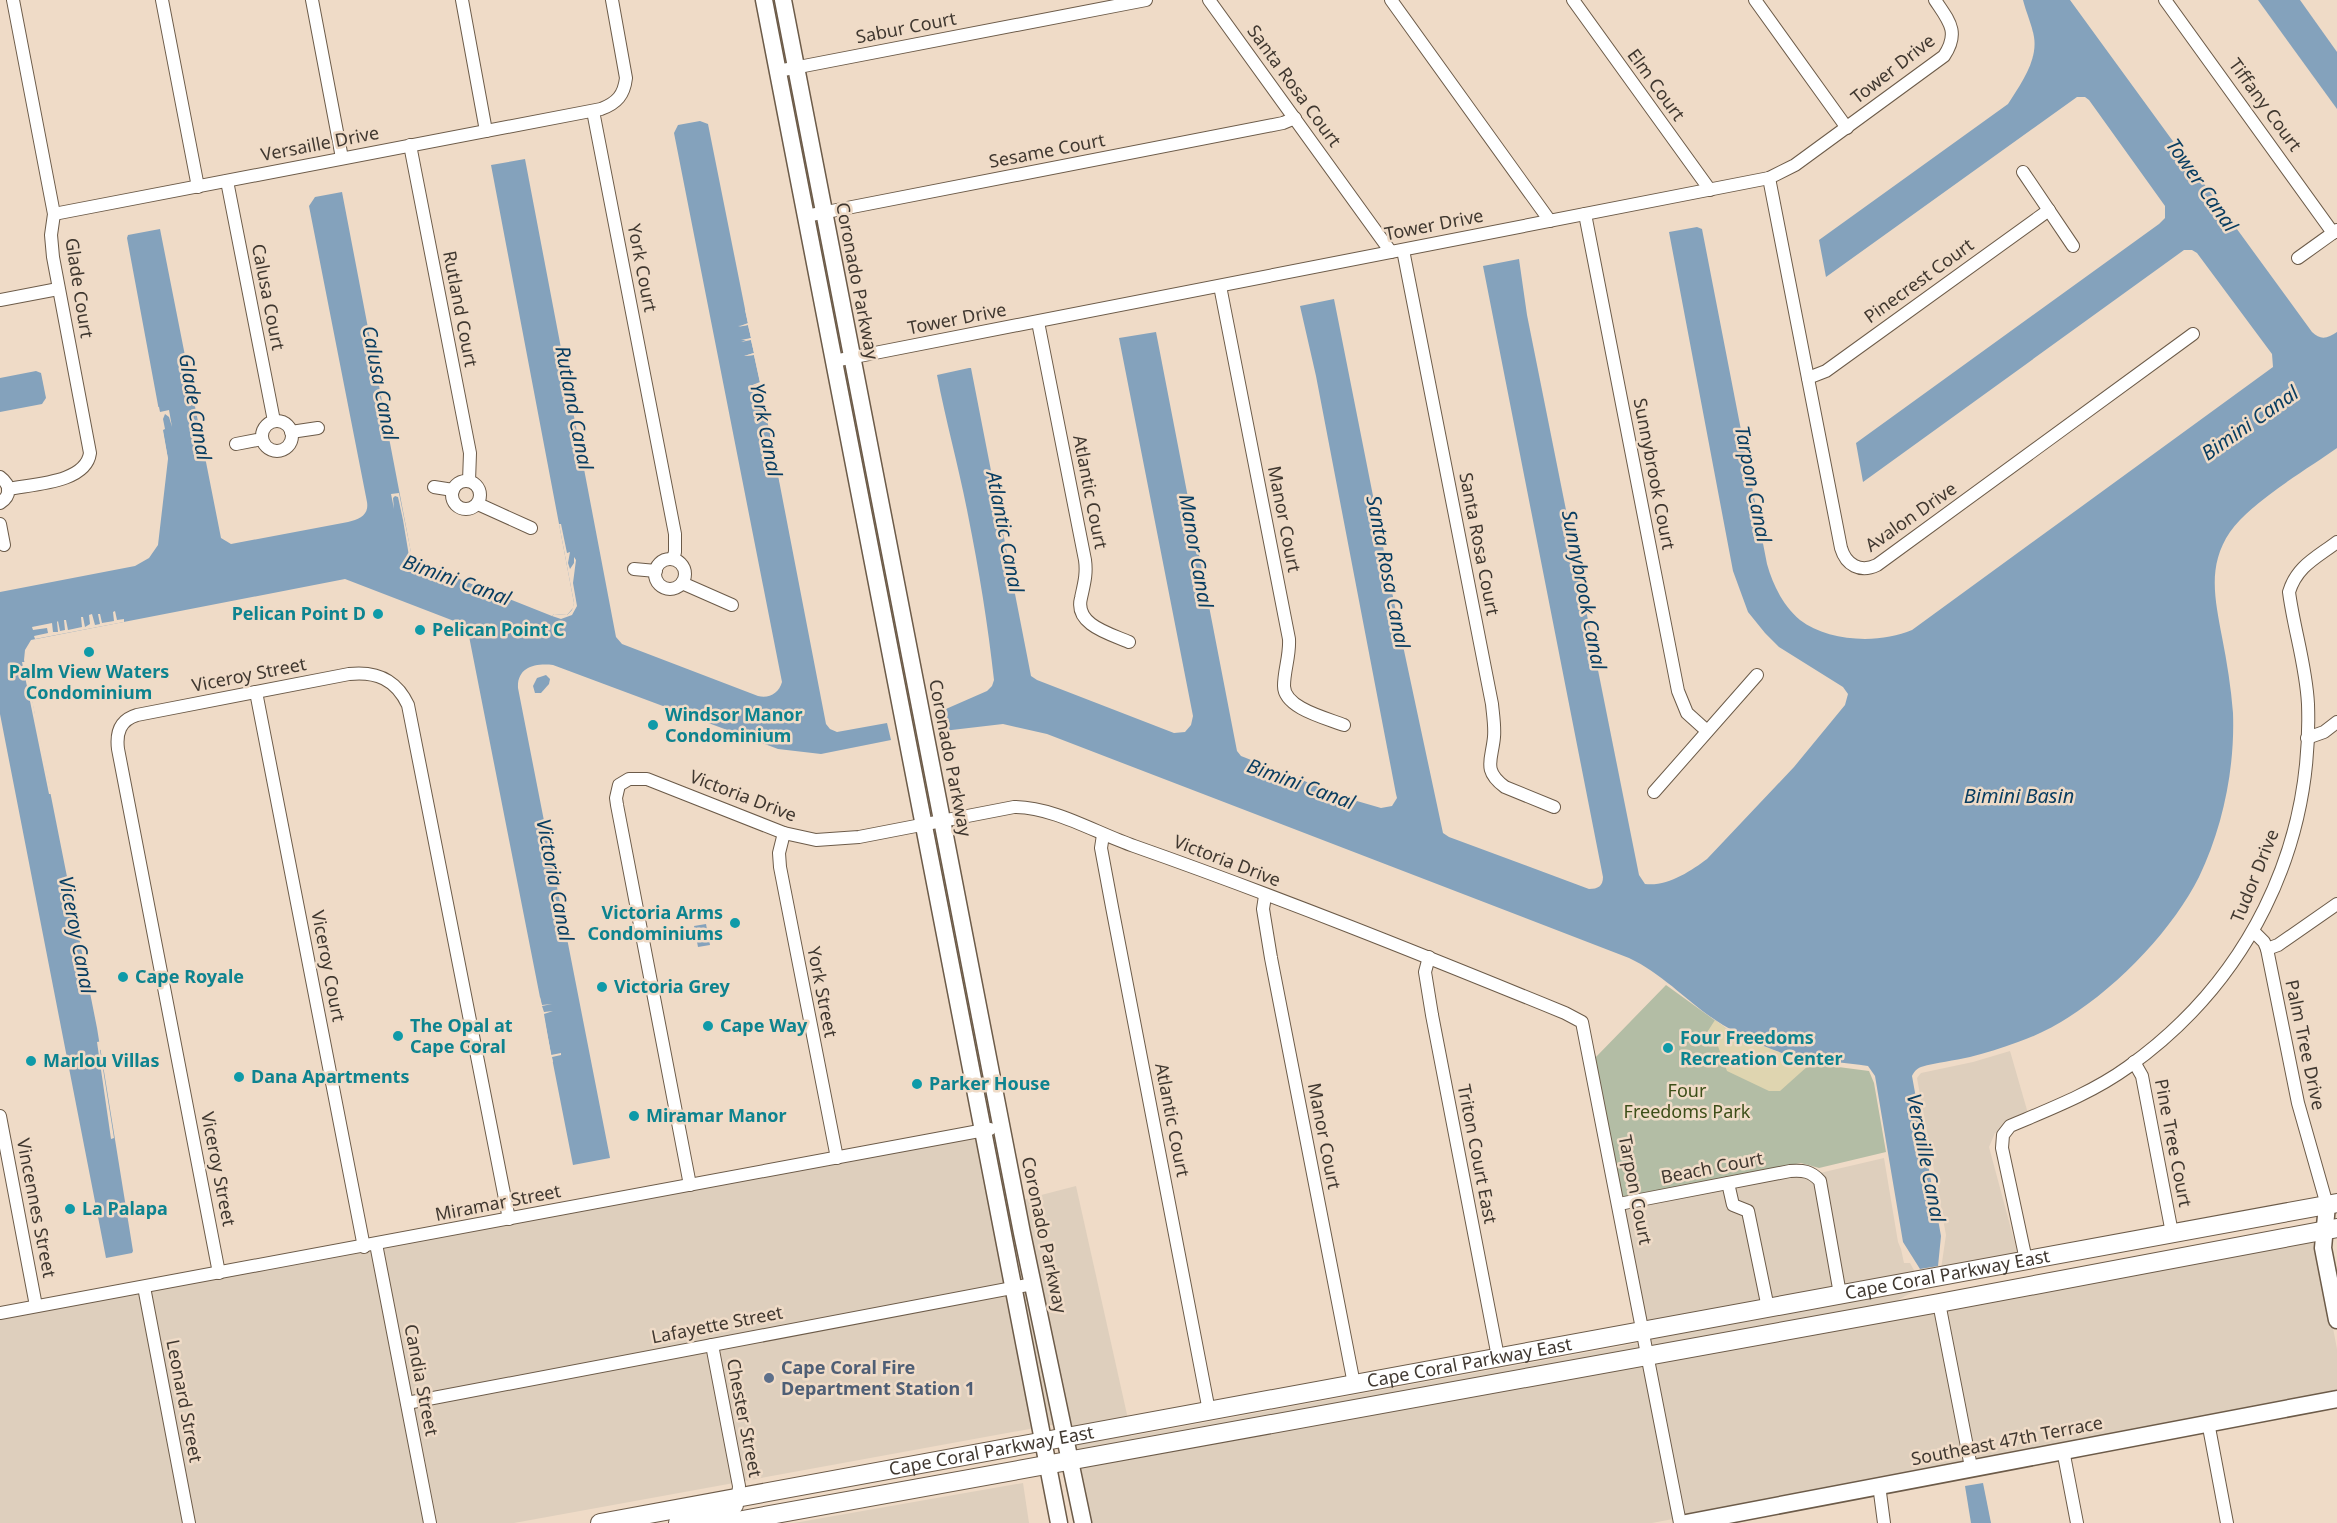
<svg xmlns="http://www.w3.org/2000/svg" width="2337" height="1523" font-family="'Noto Sans',sans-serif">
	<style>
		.commercial { fill: #decfbd }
		.green { fill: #b3bda5 }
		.sand { fill: #dfd5b0 }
		.water { fill: #84a2bc }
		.pier { fill: #efdbc7 }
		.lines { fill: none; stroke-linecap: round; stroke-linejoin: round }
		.street-casing { stroke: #6c5b49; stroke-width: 14 }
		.secondary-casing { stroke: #6c5b49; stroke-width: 19 }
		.primary-casing { stroke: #6c5b49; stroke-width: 20 }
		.street { stroke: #fff; stroke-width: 12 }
		.secondary { stroke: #fff; stroke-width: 16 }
		.primary { stroke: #fff; stroke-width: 18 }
		.culture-dot { fill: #0f9aa8; stroke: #efdbc7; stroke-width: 2 }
		.service-dot { fill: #5c6f8a; stroke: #efdbc7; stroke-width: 2 }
		.labels { text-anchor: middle; stroke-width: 5; stroke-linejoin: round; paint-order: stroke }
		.street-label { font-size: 18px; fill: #403830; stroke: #efdbc7 }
		.culture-label { font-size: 18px; font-weight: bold; fill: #0d838f; stroke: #efdbc7; text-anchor: start }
		.park-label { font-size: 18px; fill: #3c4e18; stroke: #efdbc7 }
		.service-label { font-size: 18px; font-weight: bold; fill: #4e5e75; stroke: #efdbc7; text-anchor: start }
		.water-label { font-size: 20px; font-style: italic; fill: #083d61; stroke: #efdbc7 }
	</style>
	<rect width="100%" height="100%" fill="#efdbc7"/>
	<!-- commercial -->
	<g class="commercial">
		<path d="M2010 1051 2029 1117 1995 1133 1989 1147 2018 1255 1941 1269 1946 1235 1917 1078 1921 1073 1973 1062Z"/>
		<path d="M976 1125 1035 1428 514 1523H0V1312Z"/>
		<path d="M1884 1158 1898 1242 1901 1249 1904 1263H1910L1915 1272 1636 1326 1613 1206 1797 1169 1820 1173Z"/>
		<path d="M1076 1186 1128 1419 1069 1430 1022 1200Z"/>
		<path d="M1011 1202 1057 1424 1046 1426 1003 1204Z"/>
		<path d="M2319 1238 2318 1249 2337 1349V1392L1652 1523H1089L1077 1465Z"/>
		<path d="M1949 1283 1920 1289 1905 1296 1891 1305 1075 1452 1072 1442 1130 1432 1131 1436 1638 1343V1338Z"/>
		<path d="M1023 1483 1029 1523H794Z"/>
	</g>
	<!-- green -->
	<path class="green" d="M1666 985 1731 1032 1782 1055 1823 1065 1869 1071 1874 1083 1886 1152 1819 1168 1801 1163 1622 1197 1595 1058Z"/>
	<!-- sand -->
	<path class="sand" d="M1715 1020 1731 1032 1809 1065 1780 1091H1769L1727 1071 1715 1038 1706 1034Z"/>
	<!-- water -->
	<g class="water">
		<path d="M2023 0H2070L2312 332C2321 341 2328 338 2337 332V448C2306 470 2251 502 2230 532 2207 566 2215 599 2222 637 2227 662 2231 688 2233 713 2235 768 2223 827 2199 877 2167 941 2088 1019 2018 1042 2002 1048 1986 1053 1970 1057 1954 1061 1937 1062 1921 1067 1916 1069 1914 1072 1912 1076L1941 1236 1938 1266 1920 1269 1903 1242 1875 1076 1868 1066C1845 1062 1822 1062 1799 1058 1773 1052 1746 1038 1723 1025 1690 1005 1665 975 1629 958L1047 734 1003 724 943 731 939 712 987 691 992 686 994 680C988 625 979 570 968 515 959 468 946 422 937 375L969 368H971L1031 676 1037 680 1174 733 1185 732 1191 725 1193 716 1119 338 1156 332 1237 751 1241 756 1350 799 1381 808 1392 806 1397 798 1396 794 1316 376 1300 306 1334 299 1399 627 1443 833 1449 837 1589 889C1598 889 1603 886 1603 877L1483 266 1519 259 1527 315 1639 875 1645 884C1667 887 1691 871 1707 859L1794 767 1845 705 1848 694 1843 687 1779 647 1765 633 1748 612 1733 571 1669 232 1697 227 1702 229 1767 564C1773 585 1783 606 1800 620 1828 642 1880 644 1912 630L2273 367 2272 354 2197 253 2192 250H2184L1863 482 1856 443 2159 224 2165 218V206L2089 100 2085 97H2077L1826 277 1819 240 2008 104C2020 85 2038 61 2034 37 2032 25 2026 12 2023 0Z"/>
		<path d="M2258 0H2300L2337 52V109Z"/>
		<path d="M700 121 708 124 748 324 738 326 748 325 751 338 741 340H751L754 353 744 356 754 355 760 383 750 386 760 384 762 397 753 400 763 399 765 412 756 415 766 413 771 439 761 442 771 441 774 454 764 457 774 455 777 468 767 471 777 470 826 724 830 729 837 732 887 723 891 740 821 754 778 749 553 665C535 663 517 667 518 688L610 1158 573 1165 467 626 345 579 31 640 25 650 24 660 97 1028 133 1251 132 1253 106 1258 0 714V592L135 566 149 558 158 545 168 459 127 238 128 235 160 229 221 538 231 544 348 522C360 519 369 515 367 502L309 206 315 197 342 192 412 558 419 563 552 616 554 614 567 615 573 608 574 603 491 165 525 159 616 637 622 644 758 696C769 699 779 693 782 682L674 133 678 125Z"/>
		<path d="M36 371 41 373 46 398 42 404 0 412V378Z"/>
		<path d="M546 675 550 679 549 684 541 693H535L533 686 537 678Z"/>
		<path d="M706 924 710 945 698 947 694 926Z"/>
		<path d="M1983 1483 1991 1523H1971L1965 1486Z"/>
	</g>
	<!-- pier -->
	<g class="pier">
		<path d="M745 310H747L783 483H780L777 470 767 472 777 468 774 456 764 457 774 454 771 441 761 443 771 439 766 413 756 415 765 411 763 399 753 401 762 397 760 384 750 386 760 382 754 355 744 356 754 353 751 340 741 342 751 338 748 325 738 327 748 323Z"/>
		<path d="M156 407H159L160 412 169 410 172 427 169 417 165 414 163 419 165 429 163 430 168 459 165 460Z"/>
		<path d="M399 493 412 557 419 563 437 570 436 573 419 565 416 566V570L424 576 411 567 409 568 404 563 409 556 403 520 398 497 395 496 393 498 394 509 391 494Z"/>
		<path d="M559 524H561L567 553 570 552 568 563 570 569 574 563V557L576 560 573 583 577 606 572 615 561 619 552 616 554 614 567 615 572 610 574 603Z"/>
		<path d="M115 611 117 620 124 619V622L35 639 34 636 48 633 47 628 33 630 32 627 52 623 53 632H58L57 622 58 621 60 631 65 630 64 620H66L68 630 82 627 81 617H83L85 627 90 624 89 615 92 614 95 625 100 624 98 614H100L102 623 114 621 113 612Z"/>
		<path d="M22 662H25L35 714H38L40 720 37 721 51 794H49Z"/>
		<path d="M540 997 542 1005 552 1004 542 1006 544 1012 553 1011 544 1014 551 1055 561 1053V1055L552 1057 553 1062 550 1063 538 998Z"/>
		<path d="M102 1041 103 1049 100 1050 114 1138 111 1139 97 1042Z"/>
	</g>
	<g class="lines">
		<!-- street casing -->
		<g class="street-casing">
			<g id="street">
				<path d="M162 0 198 187"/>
				<path d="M312 0 342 158"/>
				<path d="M462 0 486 131"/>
				<path d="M1209 0 1391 252"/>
				<path d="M1391 0 1550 221"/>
				<path d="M1573 0 1710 190"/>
				<path d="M1755 0 1847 128"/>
				<path d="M2165 0 2333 233"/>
				<path d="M778 71 1146 0"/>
				<path d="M593 111 675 534V552L673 559"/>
				<path d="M410 145 470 453 469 481"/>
				<path d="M2023 172 2073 246"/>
				<path d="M1769 178 1841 548C1846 565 1860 573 1877 565L2193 334"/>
				<path d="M227 181 274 421"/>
				<path d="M54 214 601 109C617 103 624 95 626 78L612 0"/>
				<path d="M1585 214 1678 691 1687 713 1707 731"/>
				<path d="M806 216 1283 123 1295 118"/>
				<path d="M1403 250 1492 704C1493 715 1495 726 1494 737 1492 760 1482 770 1505 787L1554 807"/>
				<path d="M2298 258 2337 230"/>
				<path d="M1220 286 1289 639C1290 656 1284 670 1284 686 1284 708 1326 718 1344 725"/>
				<path d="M0 300 58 289"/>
				<path d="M1038 322 1085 560C1087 574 1084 584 1081 598 1074 625 1111 634 1129 642"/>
				<path d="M834 361 1769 178 1795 165 1944 56C1960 32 1949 21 1935 0"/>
				<path d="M1808 378 1826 371 2049 210"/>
				<circle cx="277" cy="436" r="15"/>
				<path d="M291 432 318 428"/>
				<path d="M236 444 262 439"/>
				<path d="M0 477C11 485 11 496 0 503"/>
				<circle cx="466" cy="495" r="14"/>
				<path d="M434 487 453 490"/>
				<path d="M8 489C33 484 86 483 90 453L53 257 51 235 54 214 13 0"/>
				<path d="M478 504 531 528"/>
				<path d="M0 524 4 545"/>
				<circle cx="670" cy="574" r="15"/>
				<path d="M634 569 656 571"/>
				<path d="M682 583 732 605"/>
				<path d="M256 692 364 1247"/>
				<path d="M2307 738 2324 732 2337 722"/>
				<path d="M1654 792 1757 675"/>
				<path d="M784 833 779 853 780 867 837 1158"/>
				<path d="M1103 835 1101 848 1112 907 1209 1411"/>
				<path d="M1265 896 1263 909 1271 958 1354 1384"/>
				<path d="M2253 931 2264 942 2267 949 2298 1103 2327 1205"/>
				<path d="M2267 949 2278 945 2337 904"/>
				<path d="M1429 957 1425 972 1432 1015 1498 1357"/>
				<path d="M2134 1062 2142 1076 2172 1233"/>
				<path d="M0 1116 36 1306"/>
				<path d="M1728 1183 1733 1205 1748 1211 1768 1308"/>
				<path d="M690 1185 617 805 616 798 619 785 629 779H647L784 833 816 840 859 837 1014 807C1054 807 1096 833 1134 846 1279 897 1423 955 1565 1013L1582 1022 1680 1523"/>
				<path d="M1619 1204 1790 1171C1803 1170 1811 1171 1820 1181L1840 1294"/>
				<path d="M376 1244 430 1523"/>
				<path d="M2026 1260 2002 1148 2003 1135 2010 1126C2050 1109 2092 1093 2128 1067 2247 982 2313 850 2308 704 2306 665 2294 630 2289 592 2297 566 2316 558 2337 542"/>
				<path d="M219 1273 118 749C116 733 120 720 137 715L349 674C376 671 396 679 408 705L509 1219"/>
				<path d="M144 1287 189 1523"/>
				<path d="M1939 1303 1971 1467"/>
				<path d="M0 1313 990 1129"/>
				<path d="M712 1345 739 1486 738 1498"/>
				<path d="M407 1403 1033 1284"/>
				<path d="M2208 1422 2227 1523"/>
				<path d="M2063 1450 2077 1523"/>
				<path d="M1879 1485 1884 1523"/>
			</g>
		</g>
		<!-- secondary casing -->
		<g class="secondary-casing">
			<g id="secondary">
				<path d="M764 0 1059 1523"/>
				<path d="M783 0 1022 1233 1083 1523"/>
				<path d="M2327 1205 2323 1248 2337 1320"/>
				<path d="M1686 1523 2337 1399"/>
			</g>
		</g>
		<!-- primary casing -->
		<g class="primary-casing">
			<g id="primary">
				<path id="s1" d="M600 1523 2337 1203"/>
				<path d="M678 1523C695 1520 723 1520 734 1505"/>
				<path d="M726 1523 1939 1303 2337 1228"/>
			</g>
		</g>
		<!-- street -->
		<use href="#street" class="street"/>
		<!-- secondary -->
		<use href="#secondary" class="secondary"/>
		<!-- primary -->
		<use href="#primary" class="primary"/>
	</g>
	<!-- markers -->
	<g class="culture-dot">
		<circle cx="378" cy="614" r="6"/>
		<circle cx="420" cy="630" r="6"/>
		<circle cx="89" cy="652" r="6"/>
		<circle cx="653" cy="725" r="6"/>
		<circle cx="735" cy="923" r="6"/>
		<circle cx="123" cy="977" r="6"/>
		<circle cx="602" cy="987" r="6"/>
		<circle cx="708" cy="1026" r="6"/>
		<circle cx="398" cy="1036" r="6"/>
		<circle cx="1668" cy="1048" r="6"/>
		<circle cx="31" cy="1061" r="6"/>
		<circle cx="239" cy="1077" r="6"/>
		<circle cx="917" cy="1084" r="6"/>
		<circle cx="634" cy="1116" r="6"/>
		<circle cx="70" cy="1209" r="6"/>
	</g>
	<circle class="service-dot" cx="769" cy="1378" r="6"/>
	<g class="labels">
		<!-- street labels -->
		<g class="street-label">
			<text transform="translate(906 28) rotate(-11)" y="6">Sabur Court</text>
			<text transform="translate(1893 69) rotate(-38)" y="6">Tower Drive</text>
			<text transform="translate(1656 85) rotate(54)" y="6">Elm Court</text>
			<text transform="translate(1294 86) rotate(54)" y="6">Santa Rosa Court</text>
			<text transform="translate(2265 105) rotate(54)" y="6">Tiffany Court</text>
			<text transform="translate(320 144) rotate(-11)" y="6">Versaille Drive</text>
			<text transform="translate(1047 151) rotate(-11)" y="6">Sesame Court</text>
			<text transform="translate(1434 225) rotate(-11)" y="6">Tower Drive</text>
			<text transform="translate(642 268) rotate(79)" y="6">York Court</text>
			<text transform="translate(857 281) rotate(79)" y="6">Coronado Parkway</text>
			<text transform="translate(1919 281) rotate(-36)" y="6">Pinecrest Court</text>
			<text transform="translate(79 288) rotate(81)" y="6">Glade Court</text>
			<text transform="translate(268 297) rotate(79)" y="6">Calusa Court</text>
			<text transform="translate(460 309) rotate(79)" y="6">Rutland Court</text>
			<text transform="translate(957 319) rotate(-11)" y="6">Tower Drive</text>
			<text transform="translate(1654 474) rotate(79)" y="6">Sunnybrook Court</text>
			<text transform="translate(1090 492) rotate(79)" y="6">Atlantic Court</text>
			<text transform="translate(1911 517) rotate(-35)" y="6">Avalon Drive</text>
			<text transform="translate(1284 519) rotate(79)" y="6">Manor Court</text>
			<text transform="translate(1479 544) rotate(79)" y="6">Santa Rosa Court</text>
			<text transform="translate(249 675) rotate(-11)" y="6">Viceroy Street</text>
			<text transform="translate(950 758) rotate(79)" y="6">Coronado Parkway</text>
			<text transform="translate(743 796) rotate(21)" y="6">Victoria Drive</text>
			<text transform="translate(1227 861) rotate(21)" y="6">Victoria Drive</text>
			<text transform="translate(2255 876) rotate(-68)" y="6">Tudor Drive</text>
			<text transform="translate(328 966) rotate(79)" y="6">Viceroy Court</text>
			<text transform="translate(822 992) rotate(79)" y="6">York Street</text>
			<text transform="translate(2305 1045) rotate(78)" y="6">Palm Tree Drive</text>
			<text transform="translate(1172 1120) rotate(79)" y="6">Atlantic Court</text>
			<text transform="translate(1324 1136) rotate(79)" y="6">Manor Court</text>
			<text transform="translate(2173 1143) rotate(79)" y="6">Pine Tree Court</text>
			<text transform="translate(1477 1154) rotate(79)" y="6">Triton Court East</text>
			<text transform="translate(1712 1168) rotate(-11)" y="6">Beach Court</text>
			<text transform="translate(218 1169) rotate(79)" y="6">Viceroy Street</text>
			<text transform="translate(1635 1190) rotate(79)" y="6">Tarpon Court</text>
			<text transform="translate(498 1203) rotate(-11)" y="6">Miramar Street</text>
			<text transform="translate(36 1208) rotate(79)" y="6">Vincennes Street</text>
			<text transform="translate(1044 1235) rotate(78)" y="6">Coronado Parkway</text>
			<text dy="6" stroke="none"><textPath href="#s1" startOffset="1370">Cape Coral Parkway East</textPath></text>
			<text transform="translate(717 1325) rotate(-11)" y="6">Lafayette Street</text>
			<text dy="6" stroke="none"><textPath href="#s1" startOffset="884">Cape Coral Parkway East</textPath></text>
			<text transform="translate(421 1380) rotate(79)" y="6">Candia Street</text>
			<text transform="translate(184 1401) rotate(79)" y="6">Leonard Street</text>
			<text transform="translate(744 1418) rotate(79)" y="6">Chester Street</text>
			<text transform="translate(2007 1441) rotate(-11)" y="6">Southeast 47th Terrace</text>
			<text dy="6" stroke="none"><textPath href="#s1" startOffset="398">Cape Coral Parkway East</textPath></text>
		</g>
		<!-- culture labels -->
		<g class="culture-label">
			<text x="366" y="620" text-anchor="end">Pelican Point D</text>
			<text x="432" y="636">Pelican Point C</text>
			<text x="89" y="678" text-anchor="middle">Palm View Waters<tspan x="89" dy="21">Condominium</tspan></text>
			<text x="665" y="721">Windsor Manor<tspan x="665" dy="21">Condominium</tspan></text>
			<text x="723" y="919" text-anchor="end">Victoria Arms<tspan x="723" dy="21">Condominiums</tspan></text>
			<text x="135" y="983">Cape Royale</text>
			<text x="614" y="993">Victoria Grey</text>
			<text x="410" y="1032">The Opal at<tspan x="410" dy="21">Cape Coral</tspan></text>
			<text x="720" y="1032">Cape Way</text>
			<text x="1680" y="1044">Four Freedoms<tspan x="1680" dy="21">Recreation Center</tspan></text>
			<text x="43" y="1067">Marlou Villas</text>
			<text x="251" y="1083">Dana Apartments</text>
			<text x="929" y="1090">Parker House</text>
			<text x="646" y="1122">Miramar Manor</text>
			<text x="82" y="1215">La Palapa</text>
		</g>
		<!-- park labels -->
		<g class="park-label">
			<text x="1687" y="1097">Four<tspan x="1687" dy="21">Freedoms Park</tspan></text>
		</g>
		<!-- service labels -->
		<g class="service-label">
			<text x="781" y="1374">Cape Coral Fire<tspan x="781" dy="21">Department Station 1</tspan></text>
		</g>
		<!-- water labels -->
		<g class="water-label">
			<text transform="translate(2202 185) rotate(55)" y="7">Tower Canal</text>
			<text transform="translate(380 383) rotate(79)" y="7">Calusa Canal</text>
			<text transform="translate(195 407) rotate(80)" y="7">Glade Canal</text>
			<text transform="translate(574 408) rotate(79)" y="7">Rutland Canal</text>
			<text transform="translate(2250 423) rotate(-35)" y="7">Bimini Canal</text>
			<text transform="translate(766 430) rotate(79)" y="7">York Canal</text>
			<text transform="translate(1753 484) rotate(79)" y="7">Tarpon Canal</text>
			<text transform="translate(1005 532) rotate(79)" y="7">Atlantic Canal</text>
			<text transform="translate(1196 551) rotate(80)" y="7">Manor Canal</text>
			<text transform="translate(1388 572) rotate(79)" y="7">Santa Rosa Canal</text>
			<text transform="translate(457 580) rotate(20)" y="7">Bimini Canal</text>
			<text transform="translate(1584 590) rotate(79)" y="7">Sunnybrook Canal</text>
			<text transform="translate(1301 784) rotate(20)" y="7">Bimini Canal</text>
			<text x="2019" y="803">Bimini Basin</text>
			<text transform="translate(555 880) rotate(79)" y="7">Victoria Canal</text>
			<text transform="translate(77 935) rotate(79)" y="7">Viceroy Canal</text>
			<text transform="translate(1926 1158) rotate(79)" y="7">Versaille Canal</text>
		</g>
	</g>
</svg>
